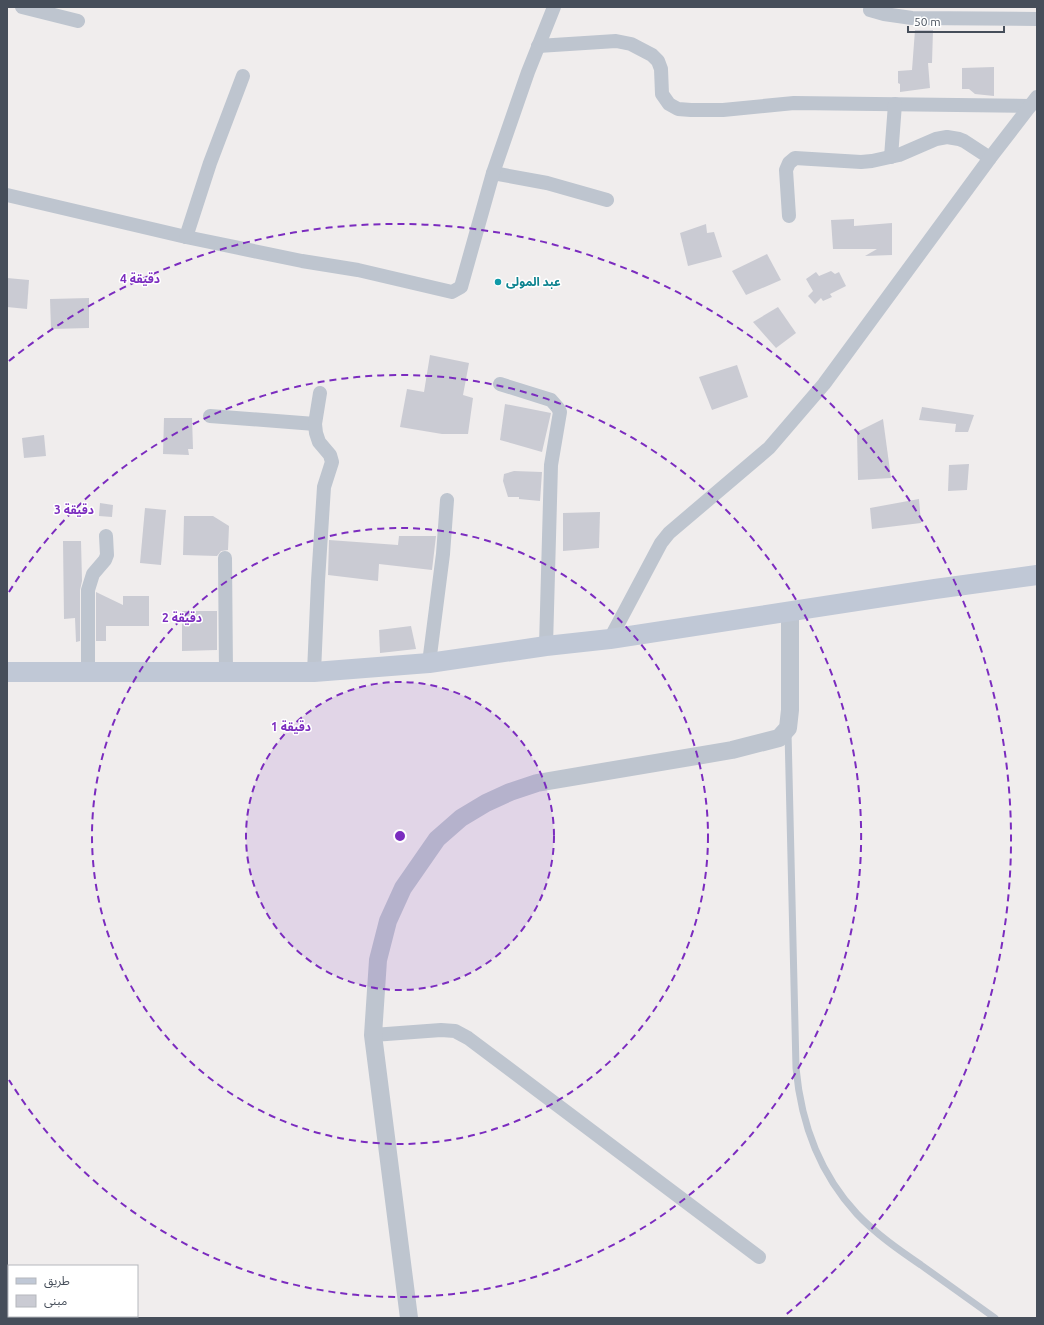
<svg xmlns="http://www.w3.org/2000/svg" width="1044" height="1325" font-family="Ubuntu,'Noto Sans Arabic',sans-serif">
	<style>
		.building { fill: #cacbd3 }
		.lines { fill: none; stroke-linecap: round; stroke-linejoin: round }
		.service { stroke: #bec5cf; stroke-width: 7 }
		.minor { stroke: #bec5cf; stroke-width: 14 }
		.tertiary { stroke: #bec5cf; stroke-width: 18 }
		.secondary { stroke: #c0c8d6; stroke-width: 20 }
		.ring { fill: none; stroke: #7b2cbf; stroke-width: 2; stroke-dasharray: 7 5 }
		.culture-dot { fill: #0f9aa8; stroke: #fff; stroke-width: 1.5 }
		.labels { text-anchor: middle; stroke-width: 3; stroke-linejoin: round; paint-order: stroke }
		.culture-label { font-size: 12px; font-weight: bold; fill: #0d838f; stroke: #fff; text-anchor: start }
		.centre { fill: #7b2cbf; stroke: #fff; stroke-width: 2 }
		.ring-label { font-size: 12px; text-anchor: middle; font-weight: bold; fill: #7b2cbf; stroke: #fff; stroke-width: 3; stroke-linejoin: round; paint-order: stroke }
	</style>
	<rect width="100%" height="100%" fill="#f0eded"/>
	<!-- building -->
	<g class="building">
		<path d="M915 30H933L932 63H928L930 88 900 92V84L898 83V71L912 70Z"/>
		<path d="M994 67V96L975 94 969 89H962V68Z"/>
		<path d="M854 219V226L892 223V255L865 256 877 249H833L831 220Z"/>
		<path d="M706 224 707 233 714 232 722 257 688 266 680 233Z"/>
		<path d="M767 254 781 280 746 295 732 271Z"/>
		<path d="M831 271 835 274 839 272 846 286 830 294 832 297 823 301 821 298 815 304 808 296 813 291 806 279 816 272 819 276Z"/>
		<path d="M7 278 29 280 27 309 7 307Z"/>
		<path d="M89 298V328L51 329 50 299Z"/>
		<path d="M778 307 796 333 776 348 753 322Z"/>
		<path d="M430 355 469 363 463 395 473 398 468 434H442L400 427 407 389 424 392Z"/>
		<path d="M737 365 748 397 712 410 699 377Z"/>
		<path d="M505 404 551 413 542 452 500 440Z"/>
		<path d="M922 407 974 415 968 432H955L956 424 919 420Z"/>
		<path d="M164 418H192L193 449H188L189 455 163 454Z"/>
		<path d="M883 419 891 478 858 480 857 432Z"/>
		<path d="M44 435 46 456 24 458 22 438Z"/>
		<path d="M969 464 967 490 948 491 949 465Z"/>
		<path d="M514 471 542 472 540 501 519 499V497H508L503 481 504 474Z"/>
		<path d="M919 499 921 523 872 529 870 508Z"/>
		<path d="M100 503 113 505 112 517 99 516Z"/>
		<path d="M145 508 166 510 161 565 140 563Z"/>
		<path d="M600 512 599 548 563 551V513Z"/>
		<path d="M184 516H213L229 526 228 550 221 551 217 556 183 555Z"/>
		<path d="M399 536H436L432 570 379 564 378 581 328 575 329 540 398 545Z"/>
		<path d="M63 541H81L82 581 80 590V641L76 642 75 618 64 619Z"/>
		<path d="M96 592 123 605V596H149V626H106V641H96Z"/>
		<path d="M182 611H217V650L182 651Z"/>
		<path d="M411 626 416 649 380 653 379 630Z"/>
	</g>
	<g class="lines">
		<!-- service -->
		<path class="service" d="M788 732 796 1068C801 1123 819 1173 857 1214 876 1234 899 1250 921 1265 946 1283 970 1300 995 1318"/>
		<!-- minor -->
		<g class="minor">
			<path d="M22 7 78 21"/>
			<path d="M870 10 884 14 912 18 1037 19"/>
			<path d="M538 46 616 41 631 44 652 55 658 61 661 69 662 94 669 104 678 109 691 110H723L794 103 1030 106"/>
			<path d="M891 157 895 104"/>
			<path d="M493 173 547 183 607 200"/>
			<path d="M7 195 186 237 302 261 358 270 452 292 461 287 493 173 528 72 554 7"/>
			<path d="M789 216 786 170 789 163 795 158 861 162 872 161 899 155 936 139 947 137 959 139 964 141 990 158"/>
			<path d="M186 237 210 163 243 76"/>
			<path d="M500 384 551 400 558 408 560 412 551 465 546 646"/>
			<path d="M210 416 315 424"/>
			<path d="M225 558 226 673"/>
			<path d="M610 639 661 543 669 533 769 448 824 384 990 158 1037 97"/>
			<path d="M429 663 443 554 447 500"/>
			<path d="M88 672V590L93 574 105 560 107 555 106 536"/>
			<path d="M314 672 318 581 324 487 332 462 330 455 319 442 316 433 315 424 320 393"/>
			<path d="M373 1035 441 1030 455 1031 468 1038 759 1257"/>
		</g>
		<!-- tertiary -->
		<path class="tertiary" d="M409 1318 373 1035 378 960 388 921 403 888 437 839 461 818 486 803 510 792 537 783 732 750 779 738 788 728 790 710V611"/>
		<!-- secondary -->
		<path class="secondary" d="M7 672H314L429 663 546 646 610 639 935 589 1037 575"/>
	</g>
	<!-- distance rings -->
	<circle cx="400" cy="836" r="154" fill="#7b2cbf" fill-opacity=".12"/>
	<g class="ring">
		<circle cx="400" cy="836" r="154"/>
		<circle cx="400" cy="836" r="308"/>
		<path d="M9 592A461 461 0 1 1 9 1080"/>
		<path d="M9 361A615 615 0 1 1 783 1317"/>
	</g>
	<!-- markers -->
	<circle class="culture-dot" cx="498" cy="282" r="4"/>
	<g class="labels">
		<!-- culture labels -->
		<g class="culture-label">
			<text x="506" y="286">عبد المولى</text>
		</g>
	</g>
	<circle cx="400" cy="836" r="6" class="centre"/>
	<g class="ring-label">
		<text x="140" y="283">4 دقيقة</text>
		<text x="74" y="514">3 دقيقة</text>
		<text x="182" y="622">2 دقيقة</text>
		<text x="291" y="731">1 دقيقة</text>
	</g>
	<!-- border -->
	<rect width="1044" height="1325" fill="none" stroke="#464e5a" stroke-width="16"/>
	<!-- legend -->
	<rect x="8" y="1265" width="130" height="52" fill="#ffffff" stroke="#b5b8bd"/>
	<rect x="16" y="1278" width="20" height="6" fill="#c0c8d6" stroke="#b5b8bd"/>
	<text x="44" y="1285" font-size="12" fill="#464e5a">طريق</text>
	<rect x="16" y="1295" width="20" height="12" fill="#cacbd3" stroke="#b5b8bd"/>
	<text x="44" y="1305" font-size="12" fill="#464e5a">مبنى</text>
	<!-- scale -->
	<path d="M908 26v6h96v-6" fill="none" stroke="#464e5a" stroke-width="2"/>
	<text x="914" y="26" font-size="12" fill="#464e5a" stroke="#ffffff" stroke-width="3" paint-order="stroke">50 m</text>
</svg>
